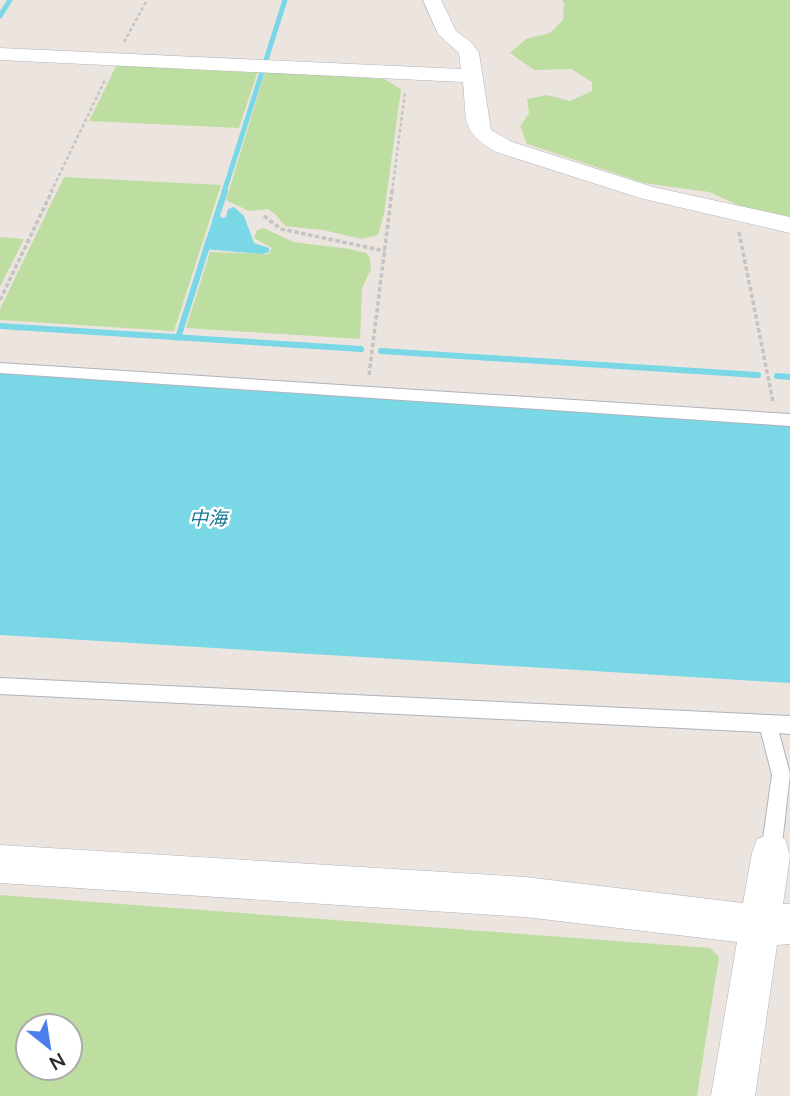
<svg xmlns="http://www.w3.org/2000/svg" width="790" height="1096" font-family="Lato,'Noto Sans JP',sans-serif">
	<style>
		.green { fill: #bddea0; fill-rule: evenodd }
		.water { fill: #7ad7e6 }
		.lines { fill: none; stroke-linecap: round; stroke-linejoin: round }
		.stream-far1 { stroke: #7ad7e6; stroke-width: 5 }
		.stream { stroke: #7ad7e6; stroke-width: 6 }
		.lane-casing { stroke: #afb3bb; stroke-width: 2 }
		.street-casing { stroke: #afb3bb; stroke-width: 1 }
		.path-far1 { stroke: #c4c4c4; stroke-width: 2.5; stroke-dasharray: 3.5 2.5; stroke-linecap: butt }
		.path { stroke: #c4c4c4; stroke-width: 3.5; stroke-dasharray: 4.5 2.5; stroke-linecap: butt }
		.lane { fill: #fff; fill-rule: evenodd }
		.street { fill: #fff; fill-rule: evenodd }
		.labels { text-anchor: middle; stroke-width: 5; stroke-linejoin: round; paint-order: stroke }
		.water-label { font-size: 19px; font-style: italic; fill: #187993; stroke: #fff }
	</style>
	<rect width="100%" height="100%" fill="#ece5df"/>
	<!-- green -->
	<g class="green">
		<path d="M562 0H790V220L745 208 709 192 644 183 527 144 520 126 529 113 527 99 547 95 570 101 592 91V82L571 69 534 70 510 53 526 39 550 33 563 20 564 3Z"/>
		<path d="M117 64 258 71 239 128 89 121Z"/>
		<path d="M265 72 384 79 401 89 384 214 378 235 362 239 323 230 285 226 276 215 268 209 249 211 226 200Z"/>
		<path d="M64 177 221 185 174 331 0 320V309Z"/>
		<path d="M264 228 293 242 350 249 366 253 370 258 371 269 362 288 360 339 186 328 210 252 268 254 272 248 254 238 257 230Z"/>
		<path d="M0 237 24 239 0 287Z"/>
		<path d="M0 895 710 948 719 957 697 1096H0ZM28 1026H70V1068H28Z"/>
	</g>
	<!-- water -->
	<g class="water">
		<path d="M234 207 244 216 254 243 269 248V252L263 254 203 249 215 213 223 218 226 217 228 209Z"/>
		<path d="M0 373 790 426V683L0 635Z"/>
	</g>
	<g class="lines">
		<!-- stream-far1 -->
		<g class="stream-far1">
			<path d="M0 16 10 0"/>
			<path d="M224 192 285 0"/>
		</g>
		<!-- stream -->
		<g class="stream">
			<path d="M215 221 225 191"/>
			<path d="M0 326 361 349"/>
			<path d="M178 338 209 240"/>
			<path d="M381 351 758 375"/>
			<path d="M777 376 790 377"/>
		</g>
		<!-- lane casing -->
		<g class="lane-casing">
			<g id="lane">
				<path d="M0 363 790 414V426L0 373Z"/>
				<path d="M0 678 790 716V734L779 733 790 774 781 853 778 860 771 863 764 860 761 853 772 775 761 732 0 694Z"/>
			</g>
		</g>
		<!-- street casing -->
		<g class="street-casing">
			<g id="street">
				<path d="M423 0H441L456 31 472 43 479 53 491 130 512 142 653 187 790 217V233L640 198 496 152C460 131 467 120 463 82L0 60V48L461 69 459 53 438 34Z"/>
				<path d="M771 834 785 839 790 856 783 904H790V944L777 945 755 1096H711L737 942 525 917 0 883V845L525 877 743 903 752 853 757 839Z"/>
			</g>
		</g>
		<!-- path-far1 -->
		<g class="path-far1">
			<path d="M124 42 147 0"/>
			<path d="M51 192 106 78"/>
			<path d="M392 192 405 92"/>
		</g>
		<!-- path -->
		<g class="path">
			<path d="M264 216 281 229 385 251"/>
			<path d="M739 232 773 402"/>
			<path d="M0 300 52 191"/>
			<path d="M369 375 392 191"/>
		</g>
		<!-- lane -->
		<use href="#lane" class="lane"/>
		<!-- street -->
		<use href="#street" class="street"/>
	</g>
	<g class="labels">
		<!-- water labels -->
		<g class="water-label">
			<text x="208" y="525">中海</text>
		</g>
	</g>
	<!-- north arrow -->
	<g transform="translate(49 1047) rotate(150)"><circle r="33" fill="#ffffff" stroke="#ababab" stroke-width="2"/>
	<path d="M0-5L12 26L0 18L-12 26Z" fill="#4c7fec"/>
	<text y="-10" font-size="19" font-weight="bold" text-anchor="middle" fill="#2c2c2c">N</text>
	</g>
</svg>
